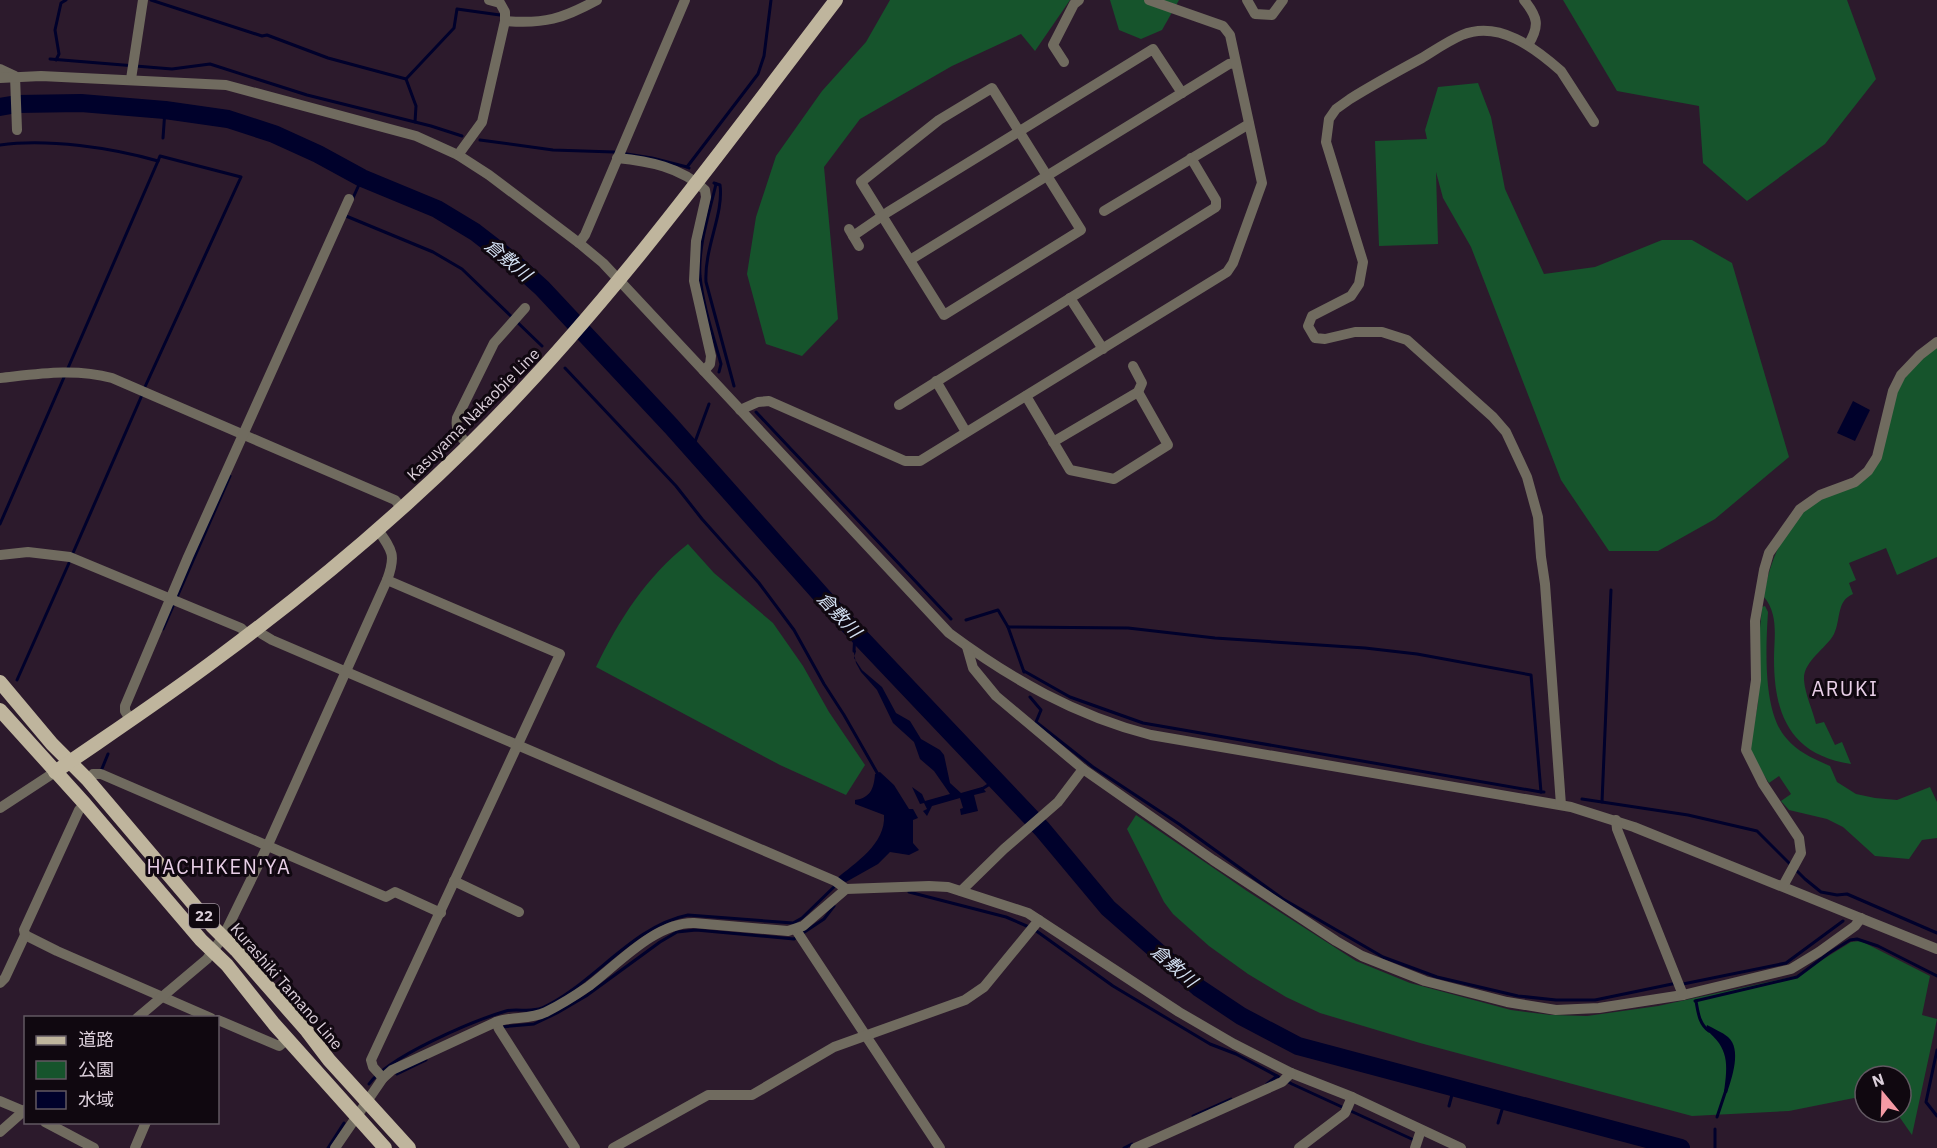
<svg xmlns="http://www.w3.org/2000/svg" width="1937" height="1148" font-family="'IBM Plex Sans','Noto Sans JP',sans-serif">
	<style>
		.green { fill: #16542c }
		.water { fill: #00012b }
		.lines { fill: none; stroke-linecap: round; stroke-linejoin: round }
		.stream { stroke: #00012b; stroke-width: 3 }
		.river { stroke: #00012b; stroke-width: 18 }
		.minor { stroke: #706b5f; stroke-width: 10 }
		.major { stroke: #bfb59d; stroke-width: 14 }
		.labels { text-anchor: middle; stroke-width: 6; stroke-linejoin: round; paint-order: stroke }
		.shield { fill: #100810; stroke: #9e939d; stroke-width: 1.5 }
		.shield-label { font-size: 15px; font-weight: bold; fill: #dbcfda }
		.street-label { font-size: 16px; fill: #dbcfda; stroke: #100810 }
		.water-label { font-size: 18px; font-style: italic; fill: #d2dff1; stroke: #100810 }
		.quarter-label { font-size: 20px; letter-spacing: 1.5px; fill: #e8cfe7; stroke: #100810 }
	</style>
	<rect width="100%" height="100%" fill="#2c1a2c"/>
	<!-- green -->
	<g class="green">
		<path d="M890 0H1070L1035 51 1021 34 952 66 860 119 824 167 838 319 802 356 766 344 747 274 756 217 776 156 822 91 866 42Z"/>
		<path d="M1110 0H1179L1162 30 1141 39 1119 30Z"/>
		<path d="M1563 0H1847L1876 79 1825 144 1747 201 1703 163 1699 106 1617 91Z"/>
		<path d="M1478 83 1491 117 1505 189 1544 274 1595 267 1662 240H1692L1732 263 1789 457 1715 519 1658 551H1609L1561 480 1471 247 1443 198 1436 172 1438 244 1379 246 1375 141 1427 139 1425 130 1438 87Z"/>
		<path d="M1937 346V557L1897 575 1886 548 1849 563 1856 580 1849 583 1853 594C1836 601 1841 620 1834 634 1826 649 1803 661 1804 680 1805 694 1813 711 1816 724L1824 722 1835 745 1842 742 1851 764C1790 755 1774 714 1774 659 1774 637 1779 615 1764 597 1768 563 1785 525 1812 504 1830 490 1854 481 1874 470L1894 395 1910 370Z"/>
		<path d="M688 544 714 573 773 623 803 666 829 712 865 765 846 795 780 765 596 667C619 620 646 577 688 544Z"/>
		<path d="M1765 606 1768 612C1766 646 1762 713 1787 739 1798 752 1814 759 1830 766L1837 782 1856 794 1875 798 1897 800 1930 787 1937 802V838L1922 840 1909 859 1875 856 1843 827 1827 819 1789 810 1781 801 1791 794 1779 776 1769 783 1749 752 1758 703 1760 628 1762 607Z"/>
		<path d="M1136 815 1247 891 1356 961 1410 983 1511 1010 1551 1015 1587 1016 1658 1006 1796 976 1851 942 1861 941 1930 976 1922 1015 1937 1019 1912 1135 1896 1112H1901V1076H1865V1100L1854 1098 1789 1111 1692 1116 1420 1043 1320 1013 1286 997 1248 974 1209 946 1173 914 1164 902 1127 829Z"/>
	</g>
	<!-- water -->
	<g class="water">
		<path d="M1853 401 1870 410 1855 441 1837 433Z"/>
		<path d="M853 648 856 651 854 658 862 670 882 687 896 713 910 721 921 739 940 750 944 755 950 783 961 793 982 787 986 792 974 795 978 811 961 815 960 809 963 808 960 798 932 806 927 816 923 811 927 809 924 803 920 804 912 787 922 794 925 801 950 794 934 771 920 759 914 742 893 723 877 690 861 672 856 663Z"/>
		<path d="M880 772 894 785 909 809H913L918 818 913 820V843L919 850 909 855 890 852 878 864 846 882 836 879C855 863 886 844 884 815L855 804V800C870 798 874 789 875 774Z"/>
		<path d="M1707 1025C1714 1029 1722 1032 1728 1037 1742 1049 1732 1078 1727 1093L1724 1092C1728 1064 1729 1048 1706 1030Z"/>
	</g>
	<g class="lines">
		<!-- stream -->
		<g class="stream">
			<path d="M151 0 262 36 267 35 328 58 406 79 416 106 415 122"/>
			<path d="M50 59 172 69 210 64 307 95 431 126 462 136"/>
			<path d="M56 60 59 54 55 30 61 3 66 0"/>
			<path d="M406 79 454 28 457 9 500 15"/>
			<path d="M163 138 165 110"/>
			<path d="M480 140 553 150 614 152 652 158 687 167"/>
			<path d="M0 145C47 138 113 148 158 161L160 156 241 177 144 389"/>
			<path d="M689 168 687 167 758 74 764 56 771 0"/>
			<path d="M714 183 720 185C724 214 704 248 706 282L734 386"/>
			<path d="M716 184C709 214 698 246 700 276 703 306 713 335 721 364L719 372"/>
			<path d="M353 198 362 178"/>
			<path d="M346 216 433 252 462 269 542 346"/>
			<path d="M68 368 158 161"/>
			<path d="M565 368 676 486 702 519 759 583 794 630 824 684 844 715 879 776"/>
			<path d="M756 412 951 619"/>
			<path d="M692 450 709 404"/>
			<path d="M0 524 65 375"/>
			<path d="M73 553 142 395"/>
			<path d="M966 620 998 610 1008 627 1024 672"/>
			<path d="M1008 627 1128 628 1215 638 1365 648 1417 654 1531 675 1541 792H1544"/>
			<path d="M163 629 230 476"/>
			<path d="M854 651 855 632"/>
			<path d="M1024 671 1070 697 1143 723 1541 792"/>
			<path d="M17 680 69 563"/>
			<path d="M1030 697 1041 710 1036 722 1093 767 1179 824 1283 899 1383 957 1437 977 1518 996 1556 1000H1595L1677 983"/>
			<path d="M101 771 108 754"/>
			<path d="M982 789 996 780"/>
			<path d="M1582 799 1688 815 1757 831 1805 879 1821 892 1837 895 1847 894 1937 933"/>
			<path d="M1602 802 1611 590"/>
			<path d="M909 892 1006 917 1029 927"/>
			<path d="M1035 930 1113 986 1210 1044 1236 1054 1292 1084 1416 1141"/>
			<path d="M1683 984 1786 963 1843 921"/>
			<path d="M1695 1001 1797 977 1829 953 1850 940 1857 939 1878 946 1937 976"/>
			<path d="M1696 1001C1698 1012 1699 1024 1709 1031"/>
			<path d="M501 1027 534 1024 557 1013 586 996 660 942 677 932 696 930 794 939 824 919 834 906"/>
			<path d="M1937 1050 1926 1102 1937 1116"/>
			<path d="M397 1074 426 1060"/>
			<path d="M369 1084C388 1057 472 1021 506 1011 517 1008 530 1013 542 1008 593 985 632 926 688 915L793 923 802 918 837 884"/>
			<path d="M1267 1084 1277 1076"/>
			<path d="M1449 1106 1454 1087"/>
			<path d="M1193 1116 1231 1099"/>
			<path d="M1717 1117 1726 1090"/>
			<path d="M1498 1123 1505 1100"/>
			<path d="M1715 1129V1148"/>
			<path d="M328 1148 344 1123"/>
			<path d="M1124 1148 1132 1144"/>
		</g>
		<!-- river -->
		<path class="river" d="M0 107 17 104 81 103 165 110 228 119 274 134 318 154 362 178 437 209 475 232 511 260 542 288 671 426 839 615 1042 829 1108 908 1199 988 1241 1016 1298 1046 1681 1148"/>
		<!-- minor -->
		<g class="minor">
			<path d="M1247 0 1255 14 1272 15 1283 0"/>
			<path d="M1524 0C1538 17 1540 26 1528 45"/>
			<path d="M505 21C545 24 562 19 597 0"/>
			<path d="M1064 62 1053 45 1074 4 1079 0"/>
			<path d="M0 69 15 76 17 130"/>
			<path d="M0 78 41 76 226 85 416 136 458 155 489 175 579 243 603 263 949 633C1011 679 1076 716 1151 735L1571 807 1634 827 1937 949"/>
			<path d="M131 79 143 0"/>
			<path d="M992 88 1081 230 944 315 861 182 939 120Z"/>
			<path d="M458 155 482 122 505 21V12L500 3 489 0"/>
			<path d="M617 158C648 161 681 167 705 190L706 197 696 241 694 281 711 356 710 364 704 371"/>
			<path d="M1104 211 1249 124"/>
			<path d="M849 229 859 246"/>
			<path d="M853 236 888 212 1153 49 1182 93"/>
			<path d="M579 243 585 235 685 0"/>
			<path d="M910 260 1229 64 1235 63"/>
			<path d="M1070 298 1103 349"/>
			<path d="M0 378C38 374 74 368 112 378L395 500 402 508"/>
			<path d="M936 381 966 432"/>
			<path d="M1026 396 1070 470 1114 479 1168 445 1138 392"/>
			<path d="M899 405 1216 207V200L1191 158"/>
			<path d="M740 410 758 402 769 401 905 461H920L1227 272 1233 263 1262 183 1230 35 1223 26 1149 0"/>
			<path d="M1053 442 1138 392 1142 383 1133 366"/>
			<path d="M469 445C460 437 455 431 457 418L494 343 525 308"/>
			<path d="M0 555 28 552 70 557 241 628 248 635"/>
			<path d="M257 628 262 634 272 640 835 881 846 889"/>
			<path d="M967 647 973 668 996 696 1083 769 1213 860 1336 941 1362 956 1425 981 1507 1002 1556 1010 1599 1008 1683 995 1791 969 1819 952 1855 926 1861 918"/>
			<path d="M130 719 125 711V706L188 557 349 199"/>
			<path d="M93 774H101L386 897 395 892 441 913"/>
			<path d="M1561 805 1545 584 1541 557 1538 517 1527 477 1506 432 1493 417 1407 340 1382 332H1355L1325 339 1315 338 1308 326 1312 316 1351 296 1359 284 1363 262 1326 142 1329 119 1336 109 1350 99C1374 84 1398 71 1422 58 1435 50 1448 41 1462 35 1499 20 1535 48 1561 71L1594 122"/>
			<path d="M0 808 55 772"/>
			<path d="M1616 820 1617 829 1683 995"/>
			<path d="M454 881 519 912"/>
			<path d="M1783 886 1801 853 1799 838 1763 784 1746 750 1756 680 1755 621 1764 570 1769 553 1800 509 1820 495 1855 482 1868 471 1877 457 1893 391 1901 375 1920 355 1937 342"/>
			<path d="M961 891 1004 849 1058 802 1083 769"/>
			<path d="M796 930 940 1148"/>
			<path d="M25 935 57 951 211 1018"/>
			<path d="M0 983 5 978 25 935 24 930 79 810 85 804"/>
			<path d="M137 1018 207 959 223 937 267 847 387 580C396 556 393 551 378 530"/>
			<path d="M218 1020 279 1046 288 1039"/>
			<path d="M496 1022 499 1029 575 1148"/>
			<path d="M383 1078 373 1067 371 1060 560 654 387 580"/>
			<path d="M0 1101 26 1112"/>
			<path d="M45 1122 94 1148"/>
			<path d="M0 1132 26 1109"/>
			<path d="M135 1148 146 1122"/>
			<path d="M335 1148 383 1078 392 1070 496 1022C512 1016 530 1020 546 1012 560 1005 576 995 589 986 618 964 656 922 694 923L788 931 803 926 846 889 929 886 948 887 1028 913 1179 1012 1234 1044 1291 1073 1352 1097 1461 1148"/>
			<path d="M613 1148 708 1095H752L834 1047 965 1000 984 987 1039 920"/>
			<path d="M1135 1148 1282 1082 1291 1073"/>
			<path d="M1299 1148 1345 1113 1352 1097"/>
			<path d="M1415 1148 1421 1130"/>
		</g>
		<!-- major -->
		<g class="major">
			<path d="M0 682 52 744 87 779 212 926 236 950 307 1031 329 1060 409 1148"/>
			<path d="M0 710 85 804 201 940 227 965 274 1024 385 1148"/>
			<path d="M55 772C110 734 166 697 219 657 307 592 391 522 469 445 606 310 719 153 836 0"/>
		</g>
	</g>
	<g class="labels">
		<!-- shield labels -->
		<rect class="shield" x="189" y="904" width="30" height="24" rx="4.5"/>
		<g class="shield-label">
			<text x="204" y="921">22</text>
		</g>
		<!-- street labels -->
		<g class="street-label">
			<text transform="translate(473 414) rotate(-45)" y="6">Kasuyama Nakaobie Line</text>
			<text transform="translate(287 986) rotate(49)" y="6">Kurashiki Tamano Line</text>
		</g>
		<!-- water labels -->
		<g class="water-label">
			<text transform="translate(508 260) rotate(40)" y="6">倉敷川</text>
			<text transform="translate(839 615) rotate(47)" y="6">倉敷川</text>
			<text transform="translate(1174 966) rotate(41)" y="6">倉敷川</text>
		</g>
		<!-- quarter labels -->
		<g class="quarter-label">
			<text x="1845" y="696">ARUKI</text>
			<text x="219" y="874">HACHIKEN'YA</text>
		</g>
	</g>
	<!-- legend -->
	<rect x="24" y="1016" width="195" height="108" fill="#100810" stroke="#615861" stroke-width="1.5"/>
	<rect x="36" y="1036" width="30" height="9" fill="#bfb59d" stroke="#615861" stroke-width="1.5"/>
	<text x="78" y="1046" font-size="18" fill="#dbcfda">道路</text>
	<rect x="36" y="1061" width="30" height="18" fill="#16542c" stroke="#615861" stroke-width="1.5"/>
	<text x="78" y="1076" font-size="18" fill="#dbcfda">公園</text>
	<rect x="36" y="1091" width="30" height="18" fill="#00012b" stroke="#615861" stroke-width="1.5"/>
	<text x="78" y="1106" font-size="18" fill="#dbcfda">水域</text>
	<!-- north arrow -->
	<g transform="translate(1883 1094) rotate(341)"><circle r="28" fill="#100810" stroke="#615861" stroke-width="1.5"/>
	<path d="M0-4.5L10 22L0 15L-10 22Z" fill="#f49aa4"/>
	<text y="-9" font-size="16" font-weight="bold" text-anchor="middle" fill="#dbcfda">N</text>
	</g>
</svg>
